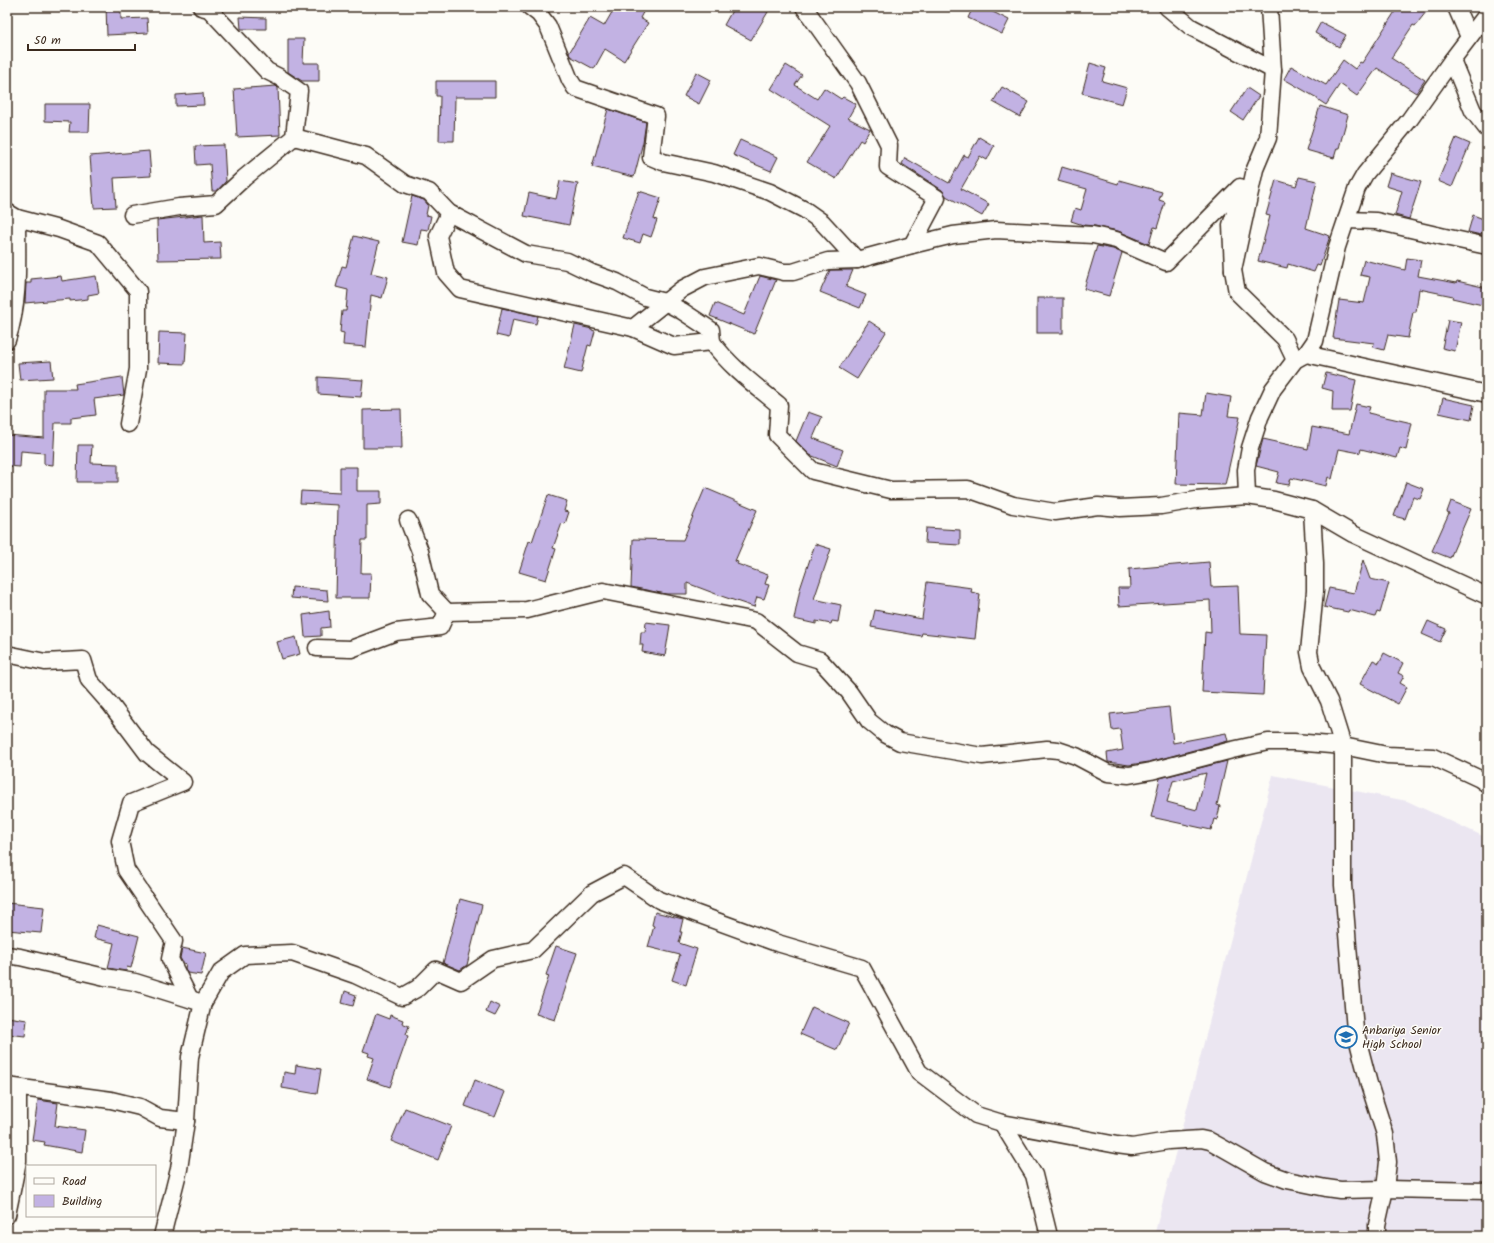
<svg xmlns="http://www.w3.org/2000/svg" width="1494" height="1243" font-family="Kalam,sans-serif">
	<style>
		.built { fill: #ebe6f1 }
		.building { fill: #c2b2e3; stroke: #3b2a1e; fill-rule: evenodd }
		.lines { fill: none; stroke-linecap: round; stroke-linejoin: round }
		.street-casing { stroke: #3b2a1e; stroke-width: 19 }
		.street { stroke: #fdfcf7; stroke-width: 16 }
		.labels { text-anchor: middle; stroke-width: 3; stroke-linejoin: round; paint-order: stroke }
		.poi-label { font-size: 12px; fill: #3b2a1e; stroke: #fdfcf7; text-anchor: start }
	</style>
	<rect width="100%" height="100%" fill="#fdfcf7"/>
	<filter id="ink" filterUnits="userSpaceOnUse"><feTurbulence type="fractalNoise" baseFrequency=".025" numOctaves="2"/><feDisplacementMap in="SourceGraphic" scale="8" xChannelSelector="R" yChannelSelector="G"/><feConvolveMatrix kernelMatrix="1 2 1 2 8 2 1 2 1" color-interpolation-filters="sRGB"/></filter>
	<g filter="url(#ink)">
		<!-- built -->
		<path class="built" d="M1273 775 1407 801 1487 838V1236H1154Z"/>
		<!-- building -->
		<g class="building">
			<path d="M106 7H121V19L147 18 148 33 107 35Z"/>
			<path d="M615 7H646L640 18 648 23 624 61 605 49 594 69 570 56 569 53 590 18 604 26Z"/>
			<path d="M734 7H760L768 12 751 40 724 25Z"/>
			<path d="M973 7H983L1009 20 1002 34 968 18Z"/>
			<path d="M1398 7H1430L1415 26 1413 25 1391 58 1425 80 1416 93 1377 68 1357 96 1340 84 1326 105 1317 99V98L1284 79 1291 66 1326 85 1343 60 1355 69 1360 62 1362 63Z"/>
			<path d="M240 17 266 18V29H241Z"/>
			<path d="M1321 22 1346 35 1339 47 1315 33Z"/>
			<path d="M288 39H304L303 63H319V81H302L288 72Z"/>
			<path d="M1090 63 1106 68 1102 81 1127 88 1122 104 1082 93Z"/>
			<path d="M786 65 802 75 795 85 817 99 824 88 841 99 843 97 856 104 848 118 870 129 863 142 860 140 836 179 807 162 830 126 771 89Z"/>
			<path d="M696 72 711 80 699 104 684 96Z"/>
			<path d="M436 81H495V97H455L454 141H439L440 96H436Z"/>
			<path d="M276 86 278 88 280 135 237 137 234 89Z"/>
			<path d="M1002 87 1029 102 1020 117 993 102Z"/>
			<path d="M1247 88 1259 96 1243 120 1231 112Z"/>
			<path d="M203 93 204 105 176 106V95Z"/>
			<path d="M45 104H90L89 132H69L70 122 45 121Z"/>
			<path d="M1320 106 1348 115 1339 148H1337L1334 158 1306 150Z"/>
			<path d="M608 109 646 122 643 142 634 177 592 167Z"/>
			<path d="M979 137 994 146 987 160 980 156 961 189 989 204 982 216 946 196 942 190 902 164 905 158 949 183 964 155 968 157Z"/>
			<path d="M1456 138 1470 144 1452 187 1438 181Z"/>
			<path d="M740 140 778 157 771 171 733 155Z"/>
			<path d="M224 145 226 181 217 191H212L210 164 196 165 195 146Z"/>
			<path d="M149 151 151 176 114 178 116 207 94 208 90 156Z"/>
			<path d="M1062 167 1118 184 1119 180 1162 192 1159 200 1165 202 1157 228 1154 227 1149 244 1118 231 1095 226 1083 225 1071 221 1075 208 1081 210 1087 189 1058 181Z"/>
			<path d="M1390 173 1421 182 1409 219 1395 215 1402 191 1386 186Z"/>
			<path d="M1299 177 1317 181 1306 228 1330 236 1320 266 1317 265 1314 272 1288 264 1287 268 1258 261 1270 216 1266 215 1276 180 1296 186Z"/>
			<path d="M560 181 578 184 569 225 524 216 529 193 556 199Z"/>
			<path d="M639 191 661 198 654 219 657 220 651 237 643 234 640 243 623 238Z"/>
			<path d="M412 196 424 200 428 205 426 215 431 216 428 230 421 229 418 245 402 242Z"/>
			<path d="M203 215 204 243 220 242 221 259 158 260 157 220Z"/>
			<path d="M1473 215 1486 220 1481 235 1468 232Z"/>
			<path d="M354 236 379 242 371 273 388 277 382 298 371 295 366 347 343 345 344 333 340 332 342 311H346L348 290 336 287 342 266 346 267Z"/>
			<path d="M1097 246 1113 249 1122 253 1109 296 1084 289Z"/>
			<path d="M1407 258 1421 260 1418 276 1456 283 1457 281 1487 288V306L1452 298 1453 296 1419 289 1416 312H1413L1408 338 1388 335 1384 350 1373 347 1374 343 1333 338 1339 300 1364 303 1370 277 1360 275 1364 260 1405 270Z"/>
			<path d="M830 270H853L846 287 866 295 860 308 820 292Z"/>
			<path d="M61 276 62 281 96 276 99 293 88 295V299L70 301V299L25 303 26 283H31V279Z"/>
			<path d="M760 276 776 280 754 334 710 316 715 303 744 315Z"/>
			<rect x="1037" y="298" width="26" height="35"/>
			<path d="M502 308 538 316 536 324 513 319 509 338 496 335Z"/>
			<path d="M1448 320 1461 322 1455 351 1442 348Z"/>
			<path d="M869 321 886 332 857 379 839 368Z"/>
			<path d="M575 325 592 329V330L595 331 591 346 588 345 581 373 564 369Z"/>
			<path d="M159 332 187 333 185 364 158 363Z"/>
			<path d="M51 361 53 378 20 380 18 363Z"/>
			<path d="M1326 373 1356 380 1350 411H1332L1333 391 1322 388Z"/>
			<path d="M122 377 124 395 94 399 96 415 71 418V423H55L53 465 44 464V453L21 451 20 467 7 466V435L44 438V389H76L75 384Z"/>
			<path d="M318 377 363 380 361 397 318 394Z"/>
			<path d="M1206 393 1231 397 1228 416 1240 417 1225 485 1176 484 1179 413 1203 415Z"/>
			<path d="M1443 398 1474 405 1471 420 1439 413Z"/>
			<path d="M1356 404 1370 407 1368 413 1412 423 1406 450 1400 448 1397 458 1361 449 1360 453 1339 449 1332 479 1328 477 1326 486 1291 478 1289 485 1276 483 1279 472 1256 466 1263 439 1308 449 1312 427 1349 434Z"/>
			<path d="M401 409 402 448H363V410Z"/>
			<path d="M808 412 822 417 813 438 843 450 837 466 810 455 796 441Z"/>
			<path d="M78 445H92L91 463 118 464V482H77Z"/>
			<path d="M340 467H357V491H381V504L367 505V540H362L361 573H371L370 598H336L338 505 300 503 301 491 340 493Z"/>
			<path d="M1406 482 1424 489 1420 499 1413 497 1405 519 1394 516Z"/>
			<path d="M705 488 757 510 735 561 738 562 737 564 768 575 765 584 769 585 764 599 757 597 754 607 724 597 687 583V594H666L631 587 633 539 683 540Z"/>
			<path d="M548 495 567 501 564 511 569 512 565 524 562 523 553 548 556 549 546 580 519 572 529 541 532 542Z"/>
			<path d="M1451 501 1471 509 1450 558 1432 551 1449 513 1447 512Z"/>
			<path d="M926 528 960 530V545L925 543Z"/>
			<path d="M815 544 831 549 814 599 841 605 838 622 832 621 831 624 816 621V624L794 619 800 589Z"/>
			<path d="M1363 560 1370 579 1389 583 1380 613 1377 612 1375 617 1349 610 1348 612 1324 607 1329 588 1354 593Z"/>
			<path d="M1209 562 1211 587 1238 586 1240 634 1266 635 1263 695 1202 692 1205 632 1211 633 1210 600 1119 606 1118 588H1130L1129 569Z"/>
			<path d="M927 582 972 588 971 592 980 594 975 639 922 633 921 636 871 627 875 610 922 619Z"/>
			<path d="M292 587 327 590 328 601 291 598Z"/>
			<path d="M329 611 330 627 321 628V636L305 637 303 615Z"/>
			<path d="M1428 621 1446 629 1440 642 1422 634Z"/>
			<path d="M646 622 670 625 665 656 642 652 643 645H640L641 632H645Z"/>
			<path d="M296 637 300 654 282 659 277 642Z"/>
			<path d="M1384 653 1403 663 1398 673 1404 676 1400 683 1407 687 1398 704 1360 684 1373 660 1379 663Z"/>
			<path d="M1169 707 1173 743 1226 733 1228 741 1149 762 1129 765 1108 762 1107 753 1123 750 1120 729 1112 730 1110 714Z"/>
			<path d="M1227 761 1217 805 1220 806 1217 820 1214 819 1211 830 1151 817 1160 778ZM1206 773 1197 810 1167 802 1173 781Z"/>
			<path d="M460 899 482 905 467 965 460 970 443 963Z"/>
			<path d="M7 903 44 907 41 933 7 930Z"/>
			<path d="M655 912 683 919 680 932H682L679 943 697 949 686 985 672 980 680 955 648 947 654 926 652 925Z"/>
			<path d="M97 925 139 936 131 968 127 967 126 971 108 968 114 943 94 938Z"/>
			<path d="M556 946 577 953 555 1020 536 1014 549 976 546 975Z"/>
			<path d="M182 948 206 953 201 975 187 973 185 968 186 964 183 963 180 958Z"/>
			<path d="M345 991 356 995 353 1006 342 1003Z"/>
			<path d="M490 1002 500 1007 495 1016 486 1012Z"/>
			<path d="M812 1007 849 1023 837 1050 800 1034Z"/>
			<path d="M376 1014 389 1019 390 1015 403 1020 402 1023 409 1026 406 1035 408 1036 390 1087 367 1079 374 1058 368 1056 369 1053 363 1051Z"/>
			<path d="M7 1017 27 1020 25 1036 7 1034Z"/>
			<path d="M296 1065 321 1069 317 1094 282 1088 284 1072 295 1074Z"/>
			<path d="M475 1080 505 1092 495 1117 465 1106Z"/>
			<path d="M38 1100 58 1103 55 1126 85 1130 82 1152 44 1145 45 1142 32 1140Z"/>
			<path d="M405 1108 451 1126 438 1160 391 1141Z"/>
		</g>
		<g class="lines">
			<!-- street casing -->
			<g class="street-casing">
				<g id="street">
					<path d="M530 7 539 14 548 26 570 80 575 88 656 116 651 157 663 162 714 173 770 192 805 210 822 222 857 260"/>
					<path d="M804 7 858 83 889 145 888 167 937 198 912 245"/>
					<path d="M1167 7 1191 27 1273 70"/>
					<path d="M1269 7 1273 70 1268 138 1255 169 1233 270 1237 292 1285 339 1295 360"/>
					<path d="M1456 7 1469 37"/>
					<path d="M1452 60 1473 111 1487 129"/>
					<path d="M294 137 366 156 405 184 429 192 449 213 526 254 567 261 592 273 617 282 645 297 665 302 682 311 711 330 712 342"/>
					<path d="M7 212 17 218 59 229 98 243 138 291V369L128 424"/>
					<path d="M449 213 438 236 446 273 460 289 633 328 682 289 705 277 759 266 784 272H793L828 261 857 260 912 245 953 235 996 230 1093 235 1116 240 1166 262 1240 187 1237 207 1231 225 1233 270"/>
					<path d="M132 215 179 207 216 204 244 178 294 137 299 91 279 77 267 71 209 9 201 7"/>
					<path d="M1346 220 1376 221 1445 237 1487 246"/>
					<path d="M633 328 674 346 712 342C730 367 756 386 779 405L777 435 813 471 891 490 968 489 1013 505 1055 512 1098 506 1120 508 1161 506 1196 500 1247 496 1274 500 1312 510 1353 534 1487 596"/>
					<path d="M7 340C20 302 17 258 17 218"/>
					<path d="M1306 354 1487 394"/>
					<path d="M1247 496 1246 470 1250 448 1260 417 1273 389 1295 360 1306 354 1315 341 1337 247 1357 188 1365 174 1410 119 1452 60 1487 14"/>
					<path d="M1312 510 1315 564V591L1309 652 1312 667 1329 701 1343 746V885L1355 1030 1369 1084 1385 1134 1388 1162 1385 1189 1377 1225V1236"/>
					<path d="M408 520 420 551 430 594 447 612"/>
					<path d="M317 648 351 649 396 632 440 627 447 612 527 610 603 591 756 621 797 653 820 660 849 692 869 721 885 734 900 742 982 756 1047 749 1058 750 1076 756 1108 773 1129 775 1151 771 1232 750 1268 742H1294L1343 746 1387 755 1433 757 1480 779 1487 784"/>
					<path d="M7 654 45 662 83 660 89 680 111 705 147 753 183 782 131 803 120 841 126 870 174 941 170 959 190 999"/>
					<path d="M7 955 20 957 105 977 135 982 196 1001"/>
					<path d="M7 1086 111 1100 140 1107 160 1118 186 1121"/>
					<path d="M1002 1123 1034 1175 1049 1236"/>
					<path d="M7 1215 18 1161V1088"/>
					<path d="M162 1236 179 1169 186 1121 190 1057 203 1003 221 972 245 955 292 953 355 975 402 997 418 988 436 970 461 981 493 959 533 950 592 893 624 876 659 900 774 942 862 968 919 1072 976 1115 1002 1123 1117 1145 1132 1147 1168 1141 1201 1139 1210 1141 1221 1147 1265 1172 1287 1180 1326 1188 1340 1190 1385 1189 1487 1191"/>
				</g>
			</g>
			<!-- street -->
			<use href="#street" class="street"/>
		</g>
	</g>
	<!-- icons -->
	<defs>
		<g id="school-ring" transform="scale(1.15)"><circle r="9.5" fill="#fdfcf7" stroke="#1f6fb2" stroke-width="1.5"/><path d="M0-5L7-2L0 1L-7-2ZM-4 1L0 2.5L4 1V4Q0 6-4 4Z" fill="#1f6fb2"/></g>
	</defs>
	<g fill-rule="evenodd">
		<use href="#school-ring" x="1346" y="1037"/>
	</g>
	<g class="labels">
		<!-- poi labels -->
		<g class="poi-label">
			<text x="1362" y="1034">Anbariya Senior<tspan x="1362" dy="14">High School</tspan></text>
		</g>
	</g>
	<!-- margin -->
	<rect width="1494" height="1243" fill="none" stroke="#fdfcf7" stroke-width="24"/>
	<rect x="12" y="12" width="1470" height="1219" fill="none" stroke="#3b2a1e" stroke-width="1.5" filter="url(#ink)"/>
	<!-- legend -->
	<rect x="26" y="1165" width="130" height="52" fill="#fdfcf7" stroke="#afa8a0"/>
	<rect x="34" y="1178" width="20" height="6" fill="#fdfcf7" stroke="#afa8a0"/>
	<text x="62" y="1185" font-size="12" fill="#3b2a1e">Road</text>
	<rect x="34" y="1195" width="20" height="12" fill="#c2b2e3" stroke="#afa8a0"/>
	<text x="62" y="1205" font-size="12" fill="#3b2a1e">Building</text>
	<!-- scale -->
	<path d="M28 44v6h107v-6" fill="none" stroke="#3b2a1e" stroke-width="2"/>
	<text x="34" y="44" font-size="12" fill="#3b2a1e" stroke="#fdfcf7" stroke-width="3" paint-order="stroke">50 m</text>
</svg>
